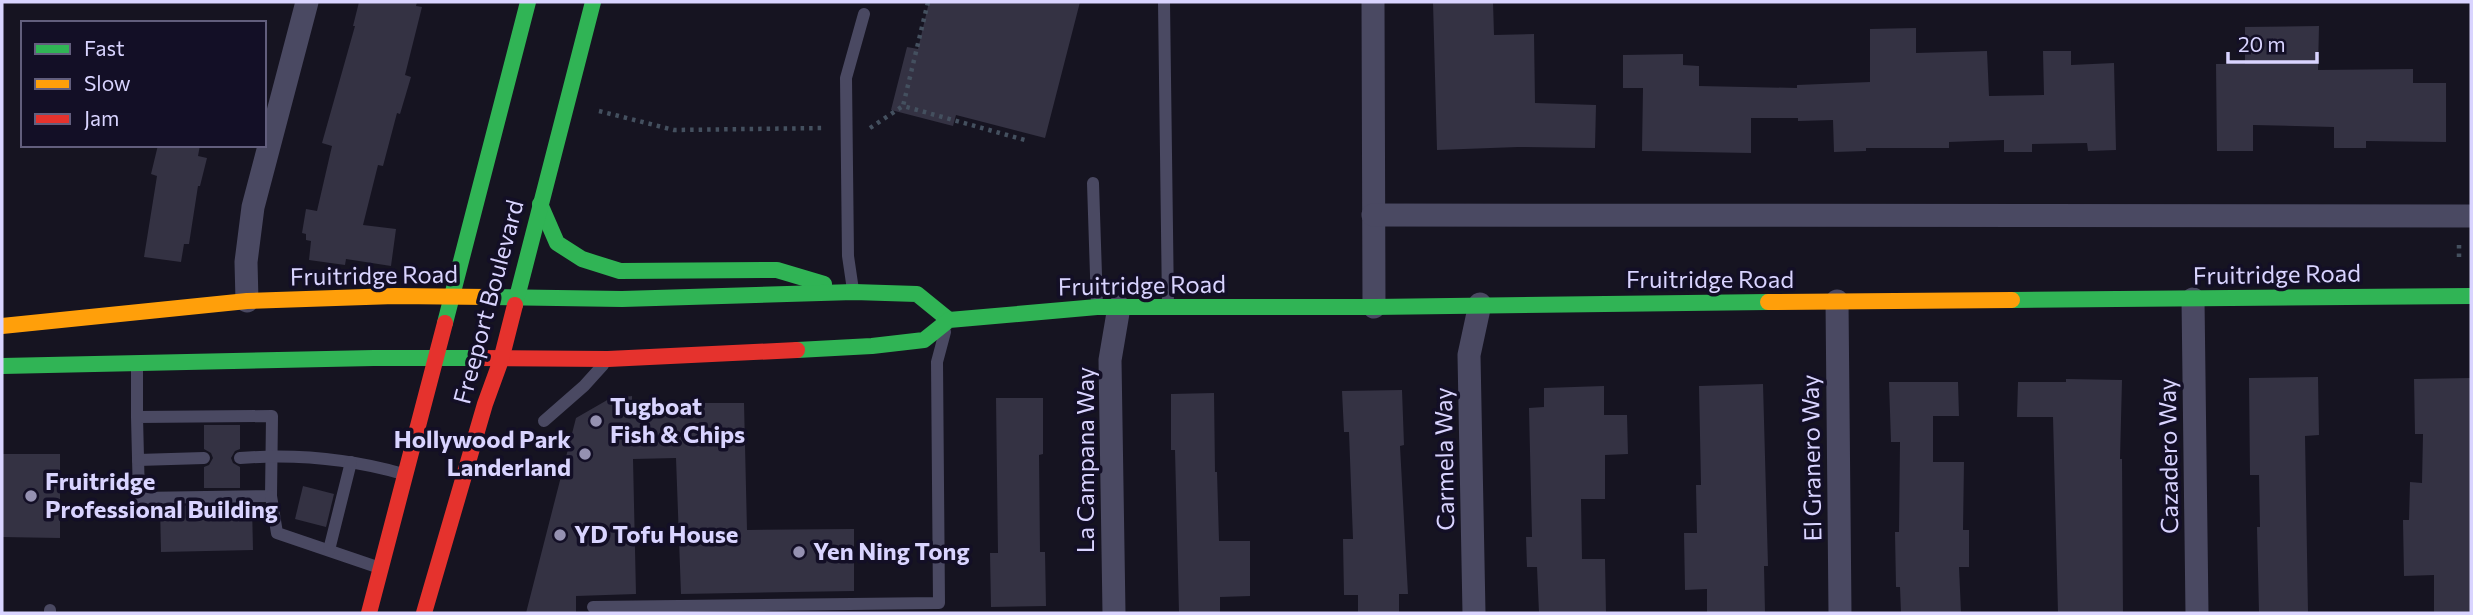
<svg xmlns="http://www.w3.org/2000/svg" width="2473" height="615" font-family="Commissioner,sans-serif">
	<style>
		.building { fill: #343243 }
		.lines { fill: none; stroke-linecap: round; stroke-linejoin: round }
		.path { stroke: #44505f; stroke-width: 4.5; stroke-dasharray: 3.5 5; stroke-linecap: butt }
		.lane { stroke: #4a4962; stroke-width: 12 }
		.street { stroke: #4a4962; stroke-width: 23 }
		.fast { stroke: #30b455; stroke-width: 16 }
		.slow { stroke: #ff9f0a; stroke-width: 16 }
		.jam { stroke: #e5322d; stroke-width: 16 }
		.poi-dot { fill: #9591b1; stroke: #130f26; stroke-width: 2.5 }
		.labels { text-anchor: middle; stroke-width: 7; stroke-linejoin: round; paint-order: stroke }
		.street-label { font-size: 24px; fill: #d9d4ff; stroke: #130f26 }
		.poi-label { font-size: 24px; font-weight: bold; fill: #d9d4ff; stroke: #130f26; text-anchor: start }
	</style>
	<rect width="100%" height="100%" fill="#161421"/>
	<!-- building -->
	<g class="building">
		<path d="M359 2H417L416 6 422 7 405 75 411 77 400 114 397 113 383 166 378 165 363 225 396 229 391 266 346 259 345 265 309 260 311 241 306 240V234L302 233 306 209 317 211 332 146 322 143 355 26H353Z"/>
		<path d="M929 2H1080L1045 138 956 115 953 126 891 110 907 47 918 49Z"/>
		<path d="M1433 2H1493L1494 35 1534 34 1535 103 1596 105 1595 148 1518 147 1437 150Z"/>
		<path d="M2319 26 2318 70 2413 69V83H2446V142L2366 141V148H2334V127L2253 125V151H2217L2216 64H2245V27Z"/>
		<path d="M1916 28V53L1987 51 1989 96 2044 95 2043 51H2071V65L2114 63 2116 150 2088 151 2087 143 2032 144V152H2004V140L1949 142V148H1866V151L1834 152 1833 120 1798 121V118H1751V153L1642 151 1643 88H1623V55L1683 54V65L1699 66V86L1797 88V85L1870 82V29Z"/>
		<path d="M158 145H200L198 156 207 158 200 186H198L189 244H184L181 262 144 257 157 176 151 174Z"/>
		<path d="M2318 377 2319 435 2305 436 2308 613H2259L2257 527H2260L2259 475H2250L2249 378Z"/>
		<path d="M2471 378V613H2434V575L2404 576 2403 520H2409L2410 482 2422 483 2423 434H2415L2414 379Z"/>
		<path d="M2066 379 2122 380 2120 459H2122L2123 613H2058L2053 417H2017L2018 382H2066Z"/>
		<path d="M1889 382H1958L1959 416H1933V462H1964L1963 530H1969V567H1959L1961 613H1901L1900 587H1896L1895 532H1899L1900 442H1891Z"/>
		<path d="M1763 384 1768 566H1764L1765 613H1707V589L1685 590 1684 533H1697L1696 485H1701L1699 386Z"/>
		<path d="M1604 386V415H1627L1628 454 1605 455V499H1581L1582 559H1605L1606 613H1539L1537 567H1527L1526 537H1532L1529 408 1544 407V388Z"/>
		<path d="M1402 390 1404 445 1400 446 1408 594H1399V613H1358V595H1344L1343 539H1353L1349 432H1344L1342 391Z"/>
		<path d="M1214 393 1215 472H1217L1219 541H1250V596L1220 597V613H1179L1175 450H1171V394Z"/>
		<path d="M632 396V403H744L747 530 854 529V591L681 594 676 458 633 459 636 594 576 596V613H526L576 418 609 399Z"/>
		<path d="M996 398H1043V454L1039 455 1040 552H1045L1046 606 991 607 990 553H998Z"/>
		<path d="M204 425H240V449L235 451 231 458 233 463 240 467V488H204V467L209 465 213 458 211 453 204 449Z"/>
		<path d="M2 454H60V538L2 537Z"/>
		<path d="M303 486 334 494 326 527 295 519Z"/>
		<path d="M252 505 253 550 161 552 160 506Z"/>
	</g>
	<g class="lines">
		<!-- path -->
		<g class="path">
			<path d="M928 2 903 106 1025 140"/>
			<path d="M599 111 674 130 826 128"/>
			<path d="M870 128 903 106"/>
			<path d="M2459 257V240"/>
		</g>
		<!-- lane -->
		<g class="lane">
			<path d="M1164 2 1168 306"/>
			<path d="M1093 183 1097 306"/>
			<path d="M853 290 848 256 846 78 864 14"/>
			<path d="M137 366V417L272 416 271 496 139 498 137 417"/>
			<path d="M544 421 584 386 603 365"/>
			<path d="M240 458C294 454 351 459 403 474"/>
			<path d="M138 460 204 458"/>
			<path d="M271 496 277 533 377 567"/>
			<path d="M329 550 351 462"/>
			<path d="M593 607 939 603 937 362 945 332"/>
			<path d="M50 610V613"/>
		</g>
		<!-- street -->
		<g class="street">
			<path d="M1373 2 1374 307"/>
			<path d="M1373 215 2471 216"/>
			<path d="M2193 299 2197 613"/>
			<path d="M247 301 246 262 253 207 307 2"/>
			<path d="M1837 301 1840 613"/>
			<path d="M1114 613 1110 360 1119 307"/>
			<path d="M1474 613 1469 355 1480 304"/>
		</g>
		<!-- fast -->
		<g class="fast">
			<path d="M540 204 557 243 582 259 620 271 777 270 824 284"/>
			<path d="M488 297 622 299 854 292 917 294 949 320"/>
			<path d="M2012 300 2471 296"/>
			<path d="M515 305 593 2"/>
			<path d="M445 323 528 2"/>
			<path d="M797 350 872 346 924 340 949 320 1097 307H1374L1768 302"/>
			<path d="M2 366 374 358H479"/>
		</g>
		<!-- slow -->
		<g class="slow">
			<path d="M1768 302 2012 300"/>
			<path d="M2 326 247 301 395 296 488 297"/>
		</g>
		<!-- jam -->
		<g class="jam">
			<path d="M479 358 608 359 797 350"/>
			<path d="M369 613 445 323"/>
			<path d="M424 613 485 404 501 360 515 305"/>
		</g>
	</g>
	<!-- markers -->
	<g class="poi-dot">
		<circle cx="596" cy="421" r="7"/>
		<circle cx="585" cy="454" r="7"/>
		<circle cx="31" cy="496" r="7"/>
		<circle cx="560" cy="535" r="7"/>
		<circle cx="799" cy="552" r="7"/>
	</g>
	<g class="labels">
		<!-- street labels -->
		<g class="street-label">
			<text transform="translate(2277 275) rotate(-1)" y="8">Fruitridge Road</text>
			<text transform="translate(374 276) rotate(-1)" y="8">Fruitridge Road</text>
			<text x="1710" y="288">Fruitridge Road</text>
			<text transform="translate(1142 286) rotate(-1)" y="8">Fruitridge Road</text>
			<text transform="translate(489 302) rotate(-75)" y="8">Freeport Boulevard</text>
			<text transform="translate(2169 456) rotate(-91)" y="8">Cazadero Way</text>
			<text transform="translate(1812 458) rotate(-91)" y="8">El Granero Way</text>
			<text transform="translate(1445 459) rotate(-91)" y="8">Carmela Way</text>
			<text transform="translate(1086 460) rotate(-90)" y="8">La Campana Way</text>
		</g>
		<!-- poi labels -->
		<g class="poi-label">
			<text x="610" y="415">Tugboat<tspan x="610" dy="28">Fish &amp; Chips</tspan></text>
			<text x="571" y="448" text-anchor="end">Hollywood Park<tspan x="571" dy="28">Landerland</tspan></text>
			<text x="45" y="490">Fruitridge<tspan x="45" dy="28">Professional Building</tspan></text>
			<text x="574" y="543">YD Tofu House</text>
			<text x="813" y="560">Yen Ning Tong</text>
		</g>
	</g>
	<!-- border -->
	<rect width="2473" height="615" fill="none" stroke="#d9d4ff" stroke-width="7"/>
	<!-- legend -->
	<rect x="21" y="21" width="245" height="126" fill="#130f26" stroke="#625e7d" stroke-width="2"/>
	<rect x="35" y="44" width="35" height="10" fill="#30b455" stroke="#625e7d" stroke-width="2"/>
	<text x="84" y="56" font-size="21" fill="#d9d4ff">Fast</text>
	<rect x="35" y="79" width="35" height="10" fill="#ff9f0a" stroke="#625e7d" stroke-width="2"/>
	<text x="84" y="91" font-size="21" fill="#d9d4ff">Slow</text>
	<rect x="35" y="114" width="35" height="10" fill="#e5322d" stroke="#625e7d" stroke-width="2"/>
	<text x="84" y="126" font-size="21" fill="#d9d4ff">Jam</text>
	<!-- scale -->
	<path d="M2228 52v10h89v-10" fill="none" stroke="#d9d4ff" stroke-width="3.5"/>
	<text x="2238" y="52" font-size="21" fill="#d9d4ff" stroke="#130f26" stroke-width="5" paint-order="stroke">20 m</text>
</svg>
